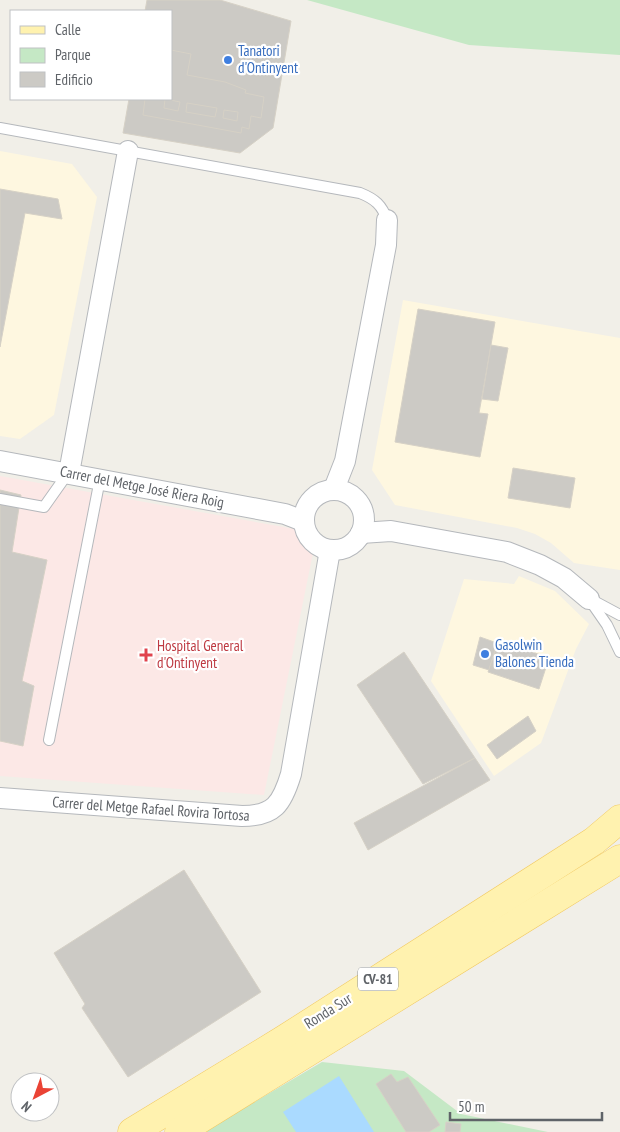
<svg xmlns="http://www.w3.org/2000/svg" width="620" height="1132" font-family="'PT Sans Narrow',sans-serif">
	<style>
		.commercial { fill: #fef7e0 }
		.medical { fill: #fce8e6 }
		.green { fill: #c5e8c5 }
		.water { fill: #aadaff }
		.building { fill: #cccac5; stroke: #d6d1c6; fill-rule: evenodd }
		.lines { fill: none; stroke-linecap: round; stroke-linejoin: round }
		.lane-casing { stroke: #b5b8bc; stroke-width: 12 }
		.street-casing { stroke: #b5b8bc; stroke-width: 22 }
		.primary-casing { stroke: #f2c960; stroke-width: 29 }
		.lane { stroke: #fff; stroke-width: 10 }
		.street { stroke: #fff; stroke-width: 20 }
		.primary { stroke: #fff2af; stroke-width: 28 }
		.shop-dot { fill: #3f7fe0; stroke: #fff; stroke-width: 2 }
		.health-dot { fill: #e0444e; stroke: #fff; stroke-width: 2 }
		.labels { text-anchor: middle; stroke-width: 4.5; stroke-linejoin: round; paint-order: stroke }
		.shield { fill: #fff; stroke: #8f9295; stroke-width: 1 }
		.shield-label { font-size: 14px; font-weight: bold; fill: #5f6368 }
		.shop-label { font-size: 15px; fill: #366cbe; stroke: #fff; text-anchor: start }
		.street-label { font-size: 15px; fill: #5f6368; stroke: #fff }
		.health-label { font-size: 15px; fill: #be3a42; stroke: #fff; text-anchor: start }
	</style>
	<rect width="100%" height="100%" fill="#f1efe8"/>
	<!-- commercial -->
	<g class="commercial">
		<path d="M0 151 72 164 97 197 54 415 20 439 0 436Z"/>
		<path d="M403 300 620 338V570L574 563 551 543 535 534 517 528 395 505 372 470Z"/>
		<path d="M519 576 555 591 589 624 576 649 541 743 494 776 431 681 464 579 514 584Z"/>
	</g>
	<!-- medical -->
	<path class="medical" d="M0 476 317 533 264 795 0 776Z"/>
	<!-- green -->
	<g class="green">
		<path d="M307 0H620V55L469 45Z"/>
		<path d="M322 1062 404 1071 461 1114 548 1132H204Z"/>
	</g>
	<!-- water -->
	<path class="water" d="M339 1076 374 1132H296L283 1112Z"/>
	<!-- building -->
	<g class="building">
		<path d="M147 0H220L291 21 273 128 240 153 123 133 129 99H171V11H145Z"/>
		<path d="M171 50 191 54 187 75 225 82 246 90 245 93 264 97 261 118 251 116 249 129 242 127 241 133 143 115 145 99H171ZM165 99 180 102 178 111 164 108ZM187 103 217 108 215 117 186 112ZM224 110 238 112 237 121 223 118Z"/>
		<path d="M0 189 58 199 62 219 25 213 0 347Z"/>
		<path d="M418 309 495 322 479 413 488 414 480 457 395 442Z"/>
		<path d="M491 345 508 348 498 401 482 399Z"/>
		<path d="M513 468 575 478 570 508 508 498Z"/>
		<path d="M0 490 21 495 12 552 47 560 22 681 34 686 23 746 0 741Z"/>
		<path d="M480 637 497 643 489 670 473 665Z"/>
		<path d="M499 640 549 658 539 689 488 672Z"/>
		<path d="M404 652 475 758 423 784 357 685Z"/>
		<path d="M528 716 536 731 497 759 487 745Z"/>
		<path d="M475 758 490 780 368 850 354 823Z"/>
		<path d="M184 870 261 992 128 1077 82 1008 85 1004 54 953Z"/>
		<path d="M391 1074 397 1082 408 1077 440 1125 429 1132H406L376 1084Z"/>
		<path d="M446 1122 461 1124 460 1132H445Z"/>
	</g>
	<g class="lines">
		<!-- lane casing -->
		<g class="lane-casing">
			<g id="lane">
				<path d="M0 128 360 193C375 199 382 205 387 220"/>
				<path d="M0 499 44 507 68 473"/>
				<path d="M589 599 607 625 620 652"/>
				<path d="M592 600 620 615"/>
				<path d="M49 740 100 479"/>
			</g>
		</g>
		<!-- street casing -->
		<g class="street-casing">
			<g id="street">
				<path d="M0 461 285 514 303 521"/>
				<path d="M69 473 128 151"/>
				<path d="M334 489 345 461 386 245 387 220"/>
				<circle cx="334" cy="520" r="30"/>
				<path d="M361 533 391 531 507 552 540 565 564 578 589 599"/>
				<path d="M0 798 242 816C274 816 282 804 291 774L330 550"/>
			</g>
		</g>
		<!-- primary casing -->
		<g class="primary-casing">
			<g id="primary">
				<path d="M132 1132 283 1040 594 841 620 819"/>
				<path d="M179 1132 620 859"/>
			</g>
		</g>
		<!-- lane -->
		<use href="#lane" class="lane"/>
		<!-- street -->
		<use href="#street" class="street"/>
		<!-- primary -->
		<use href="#primary" class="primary"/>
	</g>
	<!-- markers -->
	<g class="shop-dot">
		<circle cx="228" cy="60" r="5"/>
		<circle cx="485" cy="654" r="5"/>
	</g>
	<path class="health-dot" d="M143.5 647.5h5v5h5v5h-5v5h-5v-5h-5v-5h5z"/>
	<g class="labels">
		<!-- shield labels -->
		<rect class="shield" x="358" y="967.5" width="40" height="23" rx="4"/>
		<g class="shield-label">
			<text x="378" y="984">CV-81</text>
		</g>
		<!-- shop labels -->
		<g class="shop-label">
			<text x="238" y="56">Tanatori<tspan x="238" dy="17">d'Ontinyent</tspan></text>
			<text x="495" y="650">Gasolwin<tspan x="495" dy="17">Balones Tienda</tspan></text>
		</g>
		<!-- street labels -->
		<g class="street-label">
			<text transform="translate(142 487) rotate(11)" y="5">Carrer del Metge José Riera Roig</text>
			<text transform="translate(151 809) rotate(4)" y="5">Carrer del Metge Rafael Rovira Tortosa</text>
			<text transform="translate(328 1011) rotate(-32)" y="5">Ronda Sur</text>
		</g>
		<!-- health labels -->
		<g class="health-label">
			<text x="157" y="651">Hospital General<tspan x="157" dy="17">d'Ontinyent</tspan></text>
		</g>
	</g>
	<!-- legend -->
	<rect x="10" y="10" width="162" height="90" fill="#ffffff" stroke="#bfc1c3"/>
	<rect x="20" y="26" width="25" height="8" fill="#fff2af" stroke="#bfc1c3"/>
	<text x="55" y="35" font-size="15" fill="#5f6368">Calle</text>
	<rect x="20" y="48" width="25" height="15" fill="#c5e8c5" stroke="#bfc1c3"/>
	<text x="55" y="60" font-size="15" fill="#5f6368">Parque</text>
	<rect x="20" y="72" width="25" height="15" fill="#cccac5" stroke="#bfc1c3"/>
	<text x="55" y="85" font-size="15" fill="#5f6368">Edificio</text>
	<!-- north arrow -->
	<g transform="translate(35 1097) rotate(221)"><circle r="24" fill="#ffffff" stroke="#bfc1c3"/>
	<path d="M0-4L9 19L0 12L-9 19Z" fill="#ea4335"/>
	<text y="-8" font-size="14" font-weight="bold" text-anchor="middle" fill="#5f6368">N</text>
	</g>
	<!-- scale -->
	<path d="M450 1112v8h152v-8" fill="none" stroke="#5f6368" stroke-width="2.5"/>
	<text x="458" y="1112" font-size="15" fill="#5f6368" stroke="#ffffff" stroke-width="4" paint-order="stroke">50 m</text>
</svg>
